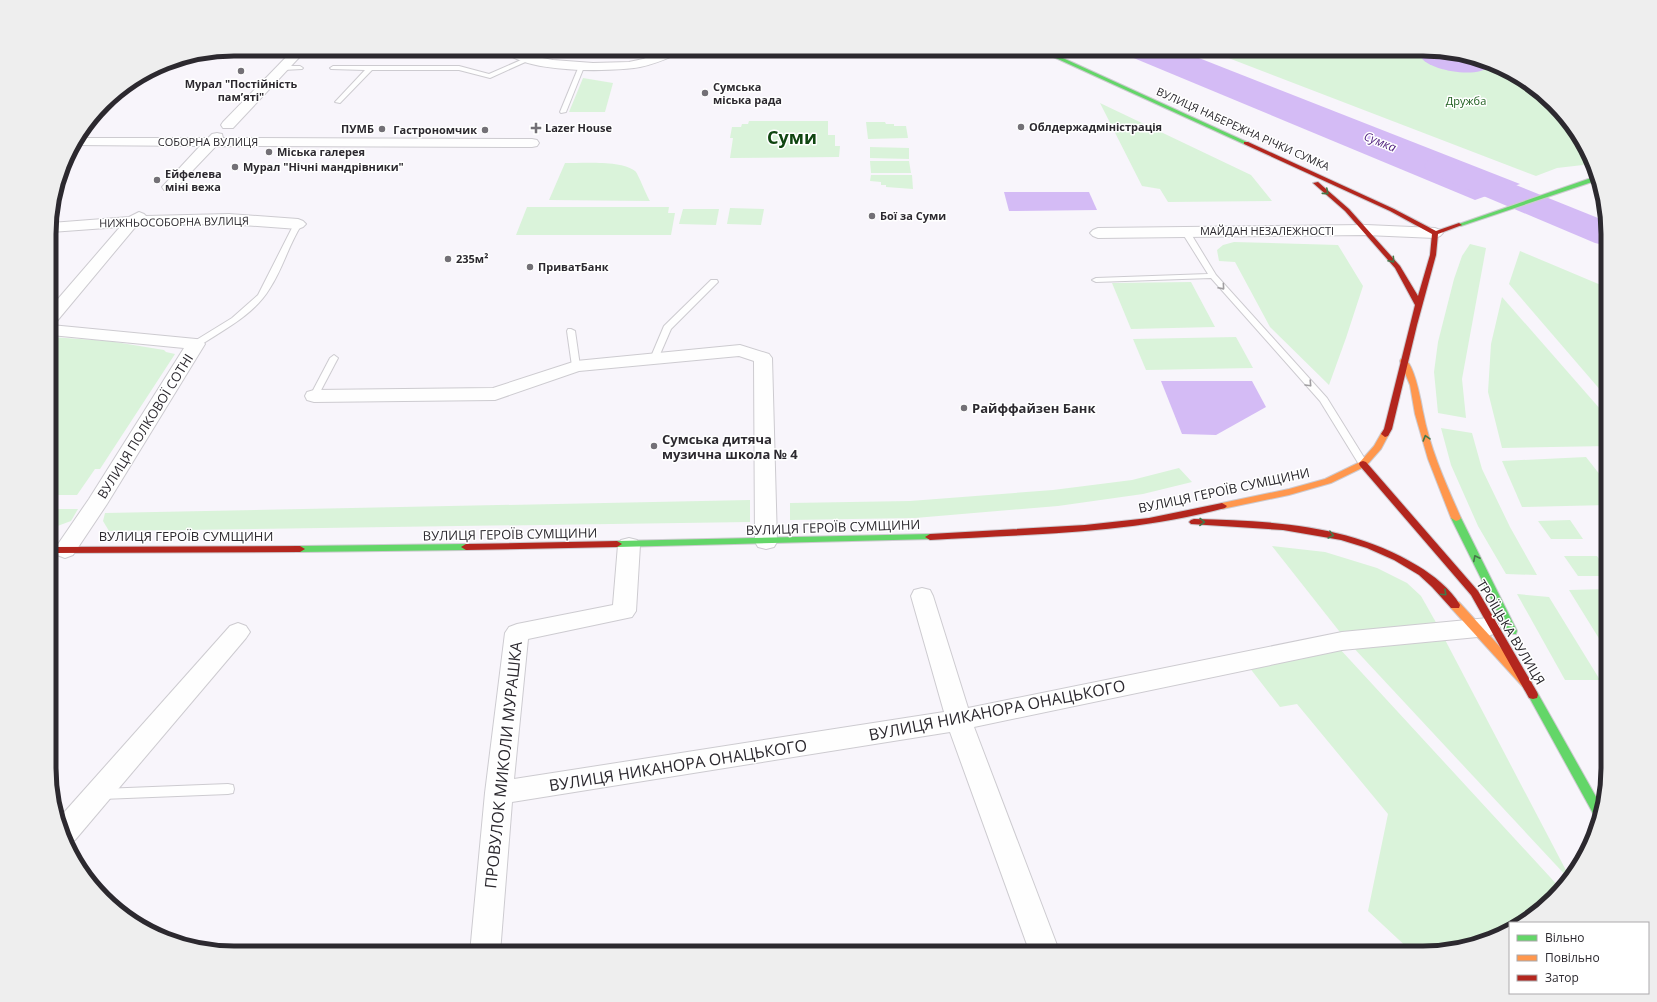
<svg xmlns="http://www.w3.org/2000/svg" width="1657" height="1002" font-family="'Open Sans',sans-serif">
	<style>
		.green { fill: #daf3da }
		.water { fill: #d4bbf5 }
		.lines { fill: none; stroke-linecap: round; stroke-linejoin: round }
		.river { fill: #d4bbf5; fill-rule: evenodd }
		.lane-casing { stroke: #cdcbd0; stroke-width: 2 }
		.street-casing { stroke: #cdcbd0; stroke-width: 2 }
		.fast-casing { stroke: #cdcbd0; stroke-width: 2 }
		.slow-casing { stroke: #cdcbd0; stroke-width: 2 }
		.jam-casing { stroke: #cdcbd0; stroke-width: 2 }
		.lane { fill: #fefefe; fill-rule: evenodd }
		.street { fill: #fefefe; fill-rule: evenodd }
		.fast { fill: #63d668; fill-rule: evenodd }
		.slow { fill: #ff974d; fill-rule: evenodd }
		.jam { fill: #b3261e; fill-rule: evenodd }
		.oneway { stroke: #457749 }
		.oneway2 { stroke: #a09ea1 }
		.poi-dot { fill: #737076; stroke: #fff; stroke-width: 1.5 }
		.labels { text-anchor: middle; stroke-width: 3; stroke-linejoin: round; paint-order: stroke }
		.far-poi-label { font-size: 11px; font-weight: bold; fill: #2c292f; stroke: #fff; text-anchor: start }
		.far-park-label { font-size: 11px; fill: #1e5e1e; stroke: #fff }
		.far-street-label { font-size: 11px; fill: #2c292f; stroke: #fff }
		.far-water-label { font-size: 12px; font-style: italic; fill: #532581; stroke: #fff }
		.poi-label { font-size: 13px; font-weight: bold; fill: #2c292f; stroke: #fff; text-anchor: start }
		.street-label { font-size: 13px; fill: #2c292f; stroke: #fff }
		.near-street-label { font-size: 16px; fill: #2c292f; stroke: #fff }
		.far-town-label { font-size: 18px; font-weight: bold; fill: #0f4510; stroke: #fff }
		.rim { fill: none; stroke: #2c292f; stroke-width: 5 }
	</style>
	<rect width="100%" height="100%" fill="#f8f5fb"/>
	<!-- green -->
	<g class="green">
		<path d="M1205 49H1423L1471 55 1516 74 1554 103 1583 141 1589 161 1583 165 1557 168 1536 176Z"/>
		<path d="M583 78 613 83 605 112H569Z"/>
		<path d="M1100 103 1251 175 1272 201 1168 202 1160 189 1142 186Z"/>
		<path d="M749 121H828V135H835V146H840L839 157 730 158 733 138H730L732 127H741L742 124H748Z"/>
		<path d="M866 122H885L886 124H894V126H906L908 138 868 139Z"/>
		<path d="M870 147 909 148V159L870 158Z"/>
		<path d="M870 161H909L911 173H871Z"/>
		<path d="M565 163C582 163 622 160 635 171 638 173 646 195 650 201L549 200Z"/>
		<path d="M871 175H912L913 189 886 187V185H881V182L870 181Z"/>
		<path d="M527 207H669L668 213H675L671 235H516Z"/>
		<path d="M730 208 764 209 761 225 727 224Z"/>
		<path d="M683 209H719L716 225 679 224Z"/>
		<path d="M1234 242 1338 245 1363 286 1346 338 1329 385 1270 327 1235 262 1219 261 1217 250 1223 245Z"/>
		<path d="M1470 244 1486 248 1462 379 1466 418 1438 413 1434 372 1438 342 1454 279 1462 256Z"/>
		<path d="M1520 251 1608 288V399L1509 284Z"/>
		<path d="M1191 282 1215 327 1131 329 1112 283Z"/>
		<path d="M1502 297 1608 418V446L1502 448 1488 392 1491 344Z"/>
		<path d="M51 337 109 341 164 350 166 352 175 354 100 469H95L77 495H51Z"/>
		<path d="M1236 337 1253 368 1146 370 1133 339Z"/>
		<path d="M1441 428 1472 433 1482 469 1510 527 1537 575 1506 574 1478 526 1451 465Z"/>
		<path d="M1586 457 1608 485V505L1522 507 1502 461Z"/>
		<path d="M1179 468 1192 482 1143 494 1058 506 915 518 790 520V503L910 501 1053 490 1132 480Z"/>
		<path d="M750 500V522L109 531 103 521 105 513Z"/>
		<path d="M51 509H78L71 521 52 528H51Z"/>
		<path d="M1570 520 1583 539H1551L1538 521Z"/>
		<path d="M1272 546 1325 552 1377 568 1407 583 1421 596 1438 626 1343 636Z"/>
		<path d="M1564 556H1597L1608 571V576H1578Z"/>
		<path d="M1608 589V653L1569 590Z"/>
		<path d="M1517 594 1549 597 1600 680H1565Z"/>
		<path d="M1442 634 1570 878 1569 879 1351 645Z"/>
		<path d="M1339 648 1561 889 1554 899 1522 923H1510V930L1435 953H1413L1368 911 1388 814 1297 704 1280 707 1249 667Z"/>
	</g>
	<!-- water -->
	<g class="water">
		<path d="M1112 49H1176L1520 184 1475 200Z"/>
		<path d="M1427 50 1471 55 1489 63 1490 66C1478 79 1428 71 1420 56L1421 52Z"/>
		<path d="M1004 192H1089L1097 210 1009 211Z"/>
		<path d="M1161 381H1252L1266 407 1216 435 1182 434Z"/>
	</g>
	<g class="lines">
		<!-- river -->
		<path class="river" d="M1440 156 1451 159 1608 222V246L1595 243 1429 173 1424 166 1429 159Z"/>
		<!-- lane casing -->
		<g class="lane-casing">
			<g id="lane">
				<path d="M530 56 533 58 532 59 490 78 459 70H372L340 103 335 102 365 70 331 69 330 68 333 66H459L489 74Z"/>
				<path d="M300 66 303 68 302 69 283 70 280 68 283 66Z"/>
				<path d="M579 66 584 67 566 112 561 113 560 112Z"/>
				<path d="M295 222H301L302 224C289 244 283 268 270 288 254 315 225 329 199 346H193L192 344 193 342 232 318 258 295Z"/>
				<path d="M1182 229H1188L1216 275 1327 398 1368 464 1366 466H1360L1320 401 1211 278 1096 282 1092 280 1096 278 1208 274 1181 231Z"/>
				<path d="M711 280H717L718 282 671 329 658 359 657 361H651L650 359 664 326Z"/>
				<path d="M568 329H571L575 331 580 366 576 369 572 366 567 331Z"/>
				<path d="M334 355 338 358 318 396 314 399 311 398 310 396 330 358Z"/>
				<path d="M228 784 233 785 234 789 233 793 228 794 102 799 97 798 96 794 97 790 102 789Z"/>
			</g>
		</g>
		<!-- street casing -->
		<g class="street-casing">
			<g id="street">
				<path d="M294 49H307L233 128H223L221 125 223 122Z"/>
				<path d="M503 49H517L537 57 553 60 593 63 629 62 643 59 670 49H686L684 51C670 57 656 64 640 67 613 72 521 74 503 49Z"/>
				<path d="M217 133 222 134 223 138 532 139 537 140 539 143 537 146 532 147 216 146 174 190 169 191 164 190 162 187 200 146 73 145 79 138H208L212 134Z"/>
				<path d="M139 212 144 214 146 216 229 214 298 219 303 221 306 224 303 227 298 229 229 224 137 225 57 321 51 322V307L120 227 51 232V223L129 217Z"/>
				<path d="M1366 225 1435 228 1440 230 1443 233 1440 236 1435 238 1366 235 1098 238 1093 236 1090 233 1093 230 1098 228Z"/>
				<path d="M51 325 196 339 202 340 205 344 107 504 73 555 65 558 57 555 54 550 89 499 184 348 51 335Z"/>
				<path d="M740 345 769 354 772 358 777 542 774 547 766 549 758 547 755 542 754 361 739 356 579 371 495 400 314 402 307 400 305 396 307 392 314 390 493 388 576 361Z"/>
				<path d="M629 538 637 540 640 545 636 611 632 617 528 639 514 779 944 712 911 596 914 590 922 588 930 590 933 596 968 708 1342 632 1488 618 1496 621 1500 627 1496 633 1488 636 1342 650 974 727 1060 953H1030L950 732 512 802 500 953H470L485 793 505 633 509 627 517 624 613 605 618 545 621 540Z"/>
				<path d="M238 623 246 626 250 632 246 638 75 840 69 842 60 817 230 626Z"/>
			</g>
		</g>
		<!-- fast casing -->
		<g class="fast-casing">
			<g id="fast">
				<path d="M1036 49H1043L1249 143 1244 144Z"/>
				<path d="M1594 177 1595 181 1461 226 1456 225Z"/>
				<path d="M1456 515 1461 518 1517 631 1516 634H1508L1507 631 1451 518Z"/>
				<path d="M930 534 933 535 935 537 933 539 617 547 612 544 617 541Z"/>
				<path d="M466 544 471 547 466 550 300 552 295 549 300 546Z"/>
				<path d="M1533 691 1537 692 1600 804 1597 816 1594 815 1528 695 1529 692Z"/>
			</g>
		</g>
		<!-- slow casing -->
		<g class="slow-casing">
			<g id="slow">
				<path d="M1401 359H1404C1414 362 1421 401 1423 412 1430 449 1446 484 1461 518L1459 520 1456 521 1451 518 1428 459 1415 414 1410 385 1400 361Z"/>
				<path d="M1385 431 1389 434 1381 449 1366 466 1331 483 1289 495 1222 509 1217 506 1222 503 1289 489 1325 479 1360 462 1374 446 1382 432Z"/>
				<path d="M1455 601 1459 602 1531 681 1532 684 1531 687 1527 688 1523 687 1451 608 1450 605 1451 602Z"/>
			</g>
		</g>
		<!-- jam casing -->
		<g class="jam-casing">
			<g id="jam">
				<path d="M1244 142H1248L1394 209 1436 231 1459 223 1462 225 1438 234 1436 255 1417 325 1392 429 1388 436 1385 437 1381 434 1384 429 1415 305 1395 268 1345 211 1313 183 1318 182 1349 209 1400 266 1418 296 1430 255 1432 234 1390 211 1244 144Z"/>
				<path d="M1363 461 1366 462 1478 591 1537 692 1538 695 1537 698 1533 699 1529 698 1471 595 1360 466 1359 464 1360 462Z"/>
				<path d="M1222 503 1227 506 1225 508C1130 534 1028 534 930 540L925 537 930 534 1085 525 1149 518Z"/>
				<path d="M1194 519C1271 521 1350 524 1418 566 1433 575 1451 589 1460 605L1459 608H1451L1432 587 1419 575 1394 560 1367 548 1341 540 1283 530 1191 524 1189 522 1191 520Z"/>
				<path d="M617 541 622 544 617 547 466 550 461 547 466 544Z"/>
				<path d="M300 546 305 549 300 552 51 553V547Z"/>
			</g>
		</g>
		<!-- lane -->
		<use href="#lane" class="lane"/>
		<!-- street -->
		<use href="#street" class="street"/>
		<!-- fast -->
		<use href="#fast" class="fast"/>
		<!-- slow -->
		<use href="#slow" class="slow"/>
		<!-- jam -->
		<use href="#jam" class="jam"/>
	</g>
	<!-- one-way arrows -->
	<defs><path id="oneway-chevron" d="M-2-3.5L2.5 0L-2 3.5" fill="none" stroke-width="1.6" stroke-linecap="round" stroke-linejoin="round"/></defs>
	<g class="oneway">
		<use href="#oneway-chevron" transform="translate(1326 192) rotate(41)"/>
		<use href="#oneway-chevron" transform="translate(1392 260) rotate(49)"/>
		<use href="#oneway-chevron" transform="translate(1426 438) rotate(-106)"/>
		<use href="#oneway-chevron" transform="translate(1202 522) rotate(1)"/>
		<use href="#oneway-chevron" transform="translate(1331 535) rotate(14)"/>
		<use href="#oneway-chevron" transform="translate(1476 558) rotate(-117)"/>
		<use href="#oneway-chevron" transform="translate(1444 593) rotate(43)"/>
	</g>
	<g class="oneway2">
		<use href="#oneway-chevron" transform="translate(1222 287) rotate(49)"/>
		<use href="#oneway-chevron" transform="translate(1309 384) rotate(47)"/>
	</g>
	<!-- markers -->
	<g class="poi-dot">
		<circle cx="241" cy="71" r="4"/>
		<circle cx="705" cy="93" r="4"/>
		<circle cx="1021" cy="127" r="4"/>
		<path d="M534 122h4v4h4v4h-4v4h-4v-4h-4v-4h4z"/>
		<circle cx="382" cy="129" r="4"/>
		<circle cx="485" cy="130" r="4"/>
		<circle cx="269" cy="152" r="4"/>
		<circle cx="235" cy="167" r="4"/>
		<circle cx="157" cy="180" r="4"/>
		<circle cx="872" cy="216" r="4"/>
		<circle cx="448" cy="259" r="4"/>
		<circle cx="530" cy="267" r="4"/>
		<circle cx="964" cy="408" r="4"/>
		<circle cx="654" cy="446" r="4"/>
	</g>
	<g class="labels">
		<!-- far-poi labels -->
		<g class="far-poi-label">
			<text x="241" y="88" text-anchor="middle">Мурал "Постійність<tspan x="241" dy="13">пам’яті"</tspan></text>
			<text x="713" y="91">Сумська<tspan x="713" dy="13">міська рада</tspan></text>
			<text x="1029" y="131">Облдержадміністрація</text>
			<text x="545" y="132">Lazer House</text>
			<text x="374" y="133" text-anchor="end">ПУМБ</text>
			<text x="477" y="134" text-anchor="end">Гастрономчик</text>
			<text x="277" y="156">Міська галерея</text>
			<text x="243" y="171">Мурал "Нічні мандрівники"</text>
			<text x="165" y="178">Ейфелева<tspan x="165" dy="13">міні вежа</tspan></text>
			<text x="880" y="220">Бої за Суми</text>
			<text x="456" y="263">235м²</text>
			<text x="538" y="271">ПриватБанк</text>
		</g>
		<!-- far-park labels -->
		<g class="far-park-label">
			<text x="1466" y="105">Дружба</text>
		</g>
		<!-- far-street labels -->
		<g class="far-street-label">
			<text transform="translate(1243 129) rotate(24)" y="4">ВУЛИЦЯ НАБЕРЕЖНА РІЧКИ СУМКА</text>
			<text x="208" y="146">СОБОРНА ВУЛИЦЯ</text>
			<text transform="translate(174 222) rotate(-1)" y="4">НИЖНЬОСОБОРНА ВУЛИЦЯ</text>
			<text x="1267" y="235">МАЙДАН НЕЗАЛЕЖНОСТІ</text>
		</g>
		<!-- far-water labels -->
		<g class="far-water-label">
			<text transform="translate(1380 142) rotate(22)" y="4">Сумка</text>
		</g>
		<!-- poi labels -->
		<g class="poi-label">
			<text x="972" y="413">Райффайзен Банк</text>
			<text x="662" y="444">Сумська дитяча<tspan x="662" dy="15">музична школа № 4</tspan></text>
		</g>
		<!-- street labels -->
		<g class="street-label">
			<text transform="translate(145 426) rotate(-58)" y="5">ВУЛИЦЯ ПОЛКОВОЇ СОТНІ</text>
			<text transform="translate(1224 490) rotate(-12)" y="5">ВУЛИЦЯ ГЕРОЇВ СУМЩИНИ</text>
			<text transform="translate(833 527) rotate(-2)" y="5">ВУЛИЦЯ ГЕРОЇВ СУМЩИНИ</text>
			<text transform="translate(510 534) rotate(-1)" y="5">ВУЛИЦЯ ГЕРОЇВ СУМЩИНИ</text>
			<text x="186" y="541">ВУЛИЦЯ ГЕРОЇВ СУМЩИНИ</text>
			<text transform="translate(1511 632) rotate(59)" y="5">ТРОЇЦЬКА ВУЛИЦЯ</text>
		</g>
		<!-- near-street labels -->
		<g class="near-street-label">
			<text transform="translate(997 710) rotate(-11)" y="6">ВУЛИЦЯ НИКАНОРА ОНАЦЬКОГО</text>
			<text transform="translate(503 765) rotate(-84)" y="6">ПРОВУЛОК МИКОЛИ МУРАШКА</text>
			<text transform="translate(678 765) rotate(-9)" y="6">ВУЛИЦЯ НИКАНОРА ОНАЦЬКОГО</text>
		</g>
		<!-- far-town labels -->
		<g class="far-town-label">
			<text x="792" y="144">Суми</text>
		</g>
	</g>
	<!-- crop -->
	<path d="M0 0H1657V1002H0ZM234 56H1423A178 178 0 0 1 1601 234V768A178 178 0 0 1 1423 946H234A178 178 0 0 1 56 768V234A178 178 0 0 1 234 56Z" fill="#eee" fill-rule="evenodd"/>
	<path class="rim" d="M234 56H1423A178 178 0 0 1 1601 234V768A178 178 0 0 1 1423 946H234A178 178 0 0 1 56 768V234A178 178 0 0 1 234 56Z"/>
	<!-- legend -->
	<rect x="1509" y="922" width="140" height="72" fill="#ffffff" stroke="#aba9ac"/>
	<rect x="1517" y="935" width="20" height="6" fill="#63d668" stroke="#aba9ac"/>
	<text x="1545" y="942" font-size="12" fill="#2c292f">Вільно</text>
	<rect x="1517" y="955" width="20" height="6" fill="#ff974d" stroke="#aba9ac"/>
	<text x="1545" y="962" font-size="12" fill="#2c292f">Повільно</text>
	<rect x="1517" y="975" width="20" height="6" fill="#b3261e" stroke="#aba9ac"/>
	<text x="1545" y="982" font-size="12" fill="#2c292f">Затор</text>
</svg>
